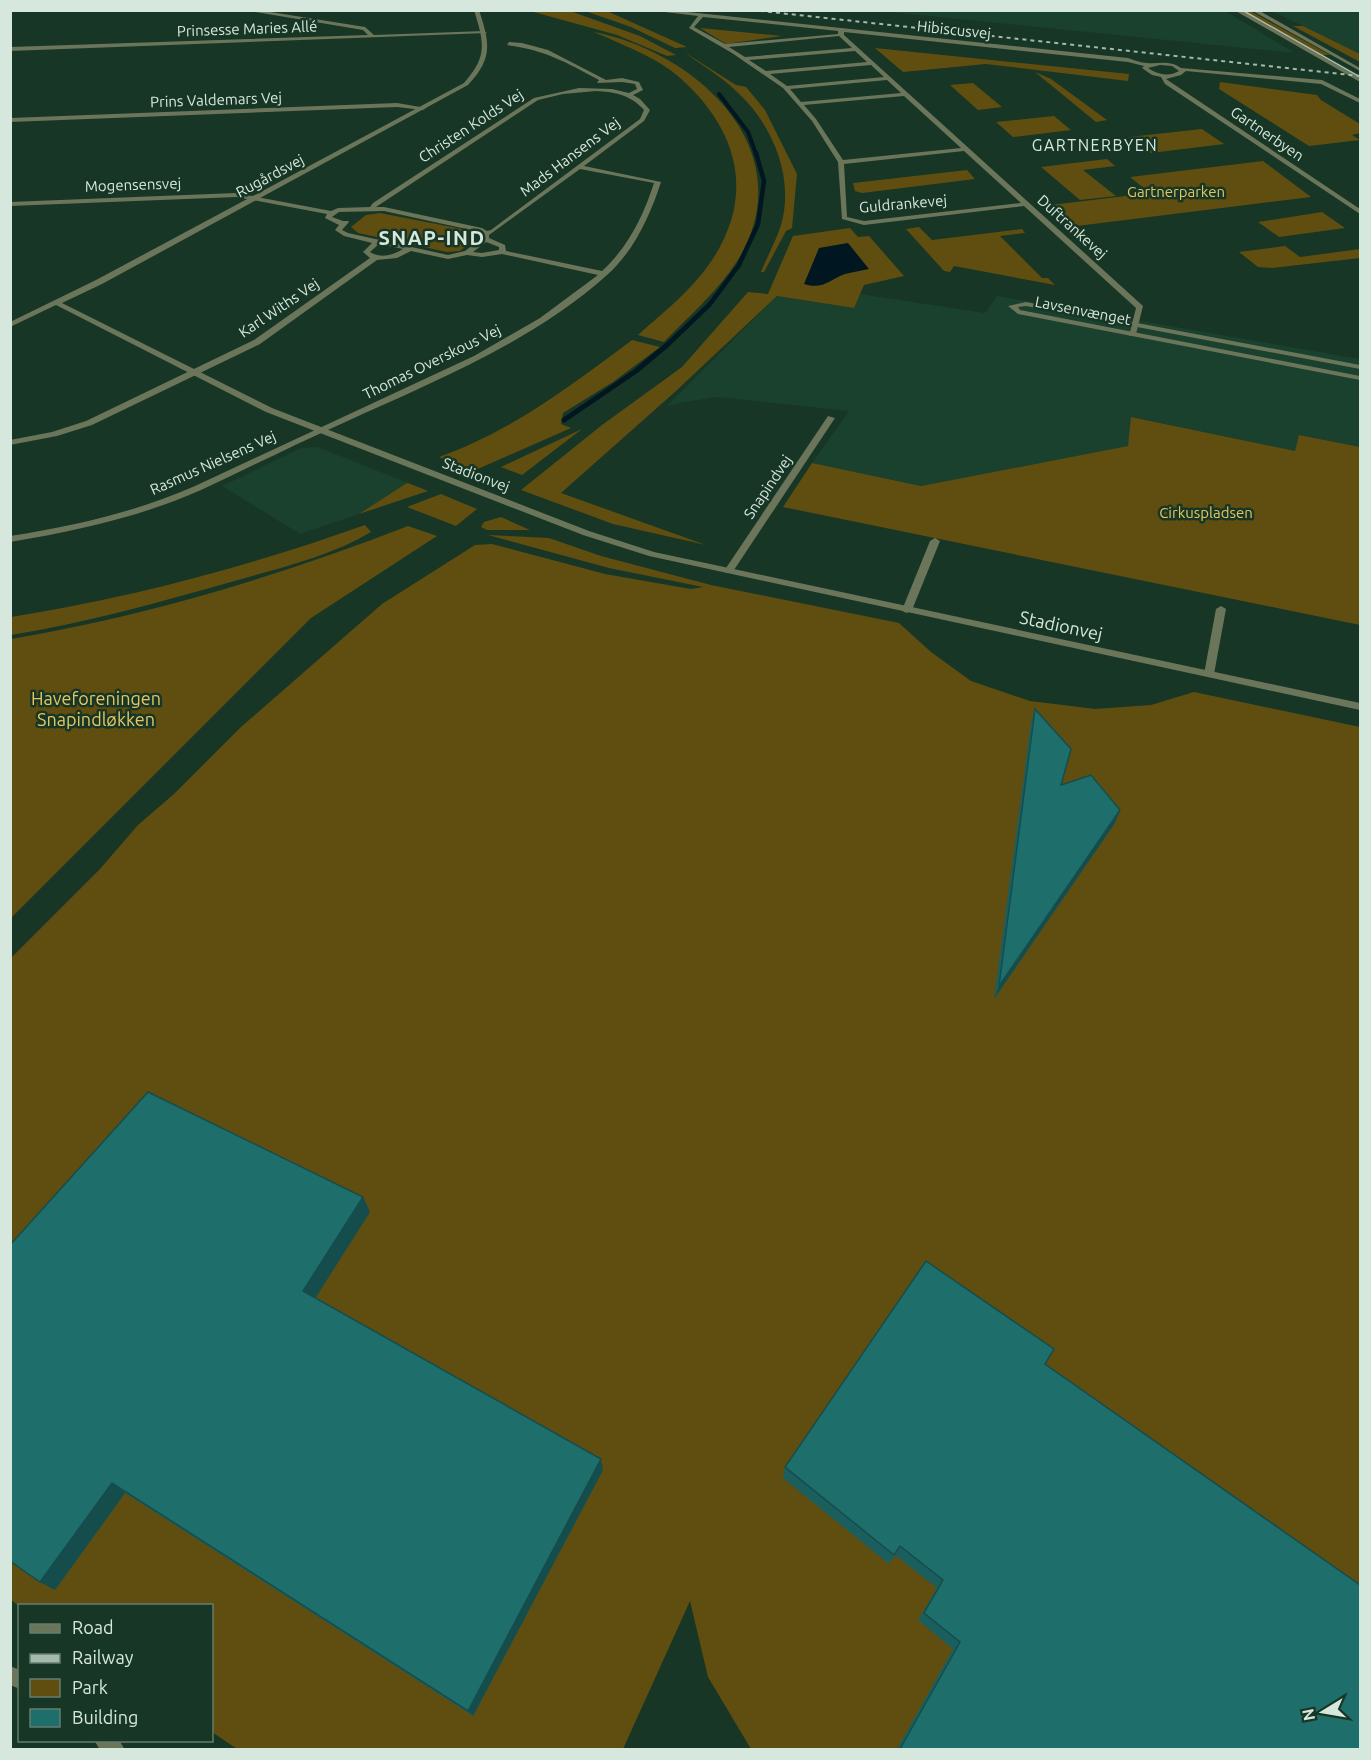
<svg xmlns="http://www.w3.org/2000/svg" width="1371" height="1760" font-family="Ubuntu,sans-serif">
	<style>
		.built { fill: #1a412e }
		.green { fill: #604e10 }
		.water { fill: #001620 }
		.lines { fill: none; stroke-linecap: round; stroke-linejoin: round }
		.stream-far2 { stroke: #001620; stroke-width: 4 }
		.stream-far1 { stroke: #001620; stroke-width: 4.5 }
		.stream { stroke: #001620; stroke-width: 5 }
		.minor { fill: #6b755a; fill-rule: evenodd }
		.tertiary { fill: #6b755a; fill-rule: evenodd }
		.tram { stroke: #a4baad; stroke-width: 1.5 }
		.rail { stroke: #a4baad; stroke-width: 2; stroke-dasharray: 4 4; stroke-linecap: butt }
		.wall { fill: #1a5f5d }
		.shaded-wall { fill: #154d4c }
		.building { fill: #1e6e6c; stroke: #154d4c; stroke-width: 1.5 }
		.labels { text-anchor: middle; stroke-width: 5; stroke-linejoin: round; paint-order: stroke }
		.far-street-label { font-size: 15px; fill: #d6e8dd; stroke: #173625 }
		.far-park-label { font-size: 15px; fill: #e5c663; stroke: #173625 }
		.far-neighbourhood-label { font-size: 16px; letter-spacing: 1.5px; fill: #d6e8dd; stroke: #173625 }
		.street-label { font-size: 18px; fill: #d6e8dd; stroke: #173625 }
		.park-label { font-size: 18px; fill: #e5c663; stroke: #173625 }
		.far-district-label { font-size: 20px; font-weight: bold; letter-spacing: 1.5px; fill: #d6e8dd; stroke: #173625 }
	</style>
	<rect width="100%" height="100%" fill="#173625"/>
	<!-- built -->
	<g class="built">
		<path d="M879 11H1225L1295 53Z"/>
		<path d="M1272 11H1360V54L1303 26Z"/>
		<path d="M860 294 985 313 997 296 1360 359V447L1299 435 1295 451 1132 417 1129 446 921 486 812 463 849 411 717 397 678 403 666 407 777 296 853 308Z"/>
		<path d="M318 447 408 483 359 514 300 534 222 486 301 448Z"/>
	</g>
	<!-- green -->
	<g class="green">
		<path d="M530 11H570L640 36 676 55 667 56 617 35Z"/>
		<path d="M585 11 609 12 687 47 675 48 631 27Z"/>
		<path d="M1239 11H1250L1330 55H1318Z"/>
		<path d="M1293 26H1303L1360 54V62Z"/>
		<path d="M700 28 782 36 726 44Z"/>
		<path d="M594 32C687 50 792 136 748 241 730 281 694 311 664 342L638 335C659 316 683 297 701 275 757 206 744 134 679 77 656 57 623 45 594 32Z"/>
		<path d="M875 48 1129 74 1128 81 986 64 903 72Z"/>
		<path d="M684 52 736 85 746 87 765 110 797 174 792 228 786 231 764 272H761C767 257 776 241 781 225 795 177 772 123 736 91 721 76 701 65 684 52Z"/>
		<path d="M1035 72 1051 79 1107 120 1096 122Z"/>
		<path d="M1220 82 1317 95 1321 100 1360 124V133L1352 135 1360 140 1309 146 1219 89Z"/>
		<path d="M973 83 1002 107 978 110 950 85Z"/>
		<path d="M1054 116 1071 130 1013 137 996 122Z"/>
		<path d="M1202 129 1224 144 1151 153 1129 137Z"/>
		<path d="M1107 159 1115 166 1083 170 1116 196 1080 200 1041 167Z"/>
		<path d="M1263 161 1311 197 1077 226 1051 205 1150 193 1130 177Z"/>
		<path d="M967 170 975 179 862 193 855 191 853 183Z"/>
		<path d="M1322 212 1345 228 1279 237 1258 222Z"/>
		<path d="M380 213 462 229 474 235 475 239 460 251 447 252 358 233 351 227 366 215Z"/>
		<path d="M919 227 932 240 1022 229 1025 233 1000 236 1042 278H1048L1055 285 954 266 950 272 944 271 906 229Z"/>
		<path d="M850 228 858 237 869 236 904 276 864 285 854 308 777 296 676 391 561 493 706 545 613 524 521 490 602 425 682 367 748 292 768 294 793 236Z"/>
		<path d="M1285 246 1300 257 1360 249V258L1272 268 1258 267 1239 252Z"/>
		<path d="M632 340 660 347 613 382 563 413 561 424 571 428 471 472 439 457C510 432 572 385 632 340Z"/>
		<path d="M1131 417 1295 451 1299 435 1360 447V625L783 507 812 463 921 486 1128 446Z"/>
		<path d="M582 429 522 475 501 467Z"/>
		<path d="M408 483 428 491 359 514 407 483Z"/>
		<path d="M441 494 477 509 456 526 407 507Z"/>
		<path d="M501 517 530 530H487L481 527 484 522Z"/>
		<path d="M365 525 371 532C331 556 283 567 238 580 163 601 87 623 11 635V617C131 598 250 566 365 525Z"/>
		<path d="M408 526 437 536 311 618 11 918V639C146 616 280 576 408 526Z"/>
		<path d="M488 535 549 538 601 556 711 585 899 623 931 652 971 681 1030 701 1095 709 1151 705 1194 692 1360 727V1749H751L708 1677 690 1601 623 1749H237L212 1732V1606H19L11 1600 10 959 100 869 138 825 174 794 241 727 382 604 475 545 492 544 605 574 691 589 703 587 609 568Z"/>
	</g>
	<!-- water -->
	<path class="water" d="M848 243 869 269C861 271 852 272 845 274 829 280 823 290 804 284L819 248Z"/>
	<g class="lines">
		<!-- stream-far2 -->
		<path class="stream-far2" d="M719 94 748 132 756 154"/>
		<!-- stream-far1 -->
		<path class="stream-far1" d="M665 347 710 304 739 265 758 224 764 181 756 153"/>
		<!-- stream -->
		<path class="stream" d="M564 420 636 371 667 345"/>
		<!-- minor -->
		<g class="minor">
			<path d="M243 10H258L365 27 374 35 484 31 487 33 10 51V47L368 35 363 30Z"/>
			<path d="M610 10H614V11L612 12Z"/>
			<path d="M648 10H669L1128 58C1134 60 1141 63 1147 63 1160 64 1169 60 1181 68L1322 80 1360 99V103L1321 84 1186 71 1181 75 1166 79 1360 209V214L1165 84 1161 77 1152 75 1142 68 1144 66 1128 62 844 32V35L1143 306 1136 334 1129 336 1136 308 1024 206 864 225 842 219 838 162 812 121 783 88 732 53 689 28 698 16ZM703 17 838 31V34L725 44 694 27ZM839 36 852 48 745 57 729 47ZM855 51 867 62 766 71 749 60ZM871 65 884 77 787 86 770 74ZM1160 65 1172 66 1179 71C1169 77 1158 75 1148 68ZM887 80 901 93 801 102 790 89ZM904 96 961 148 843 160 816 119 804 105ZM964 151 1021 203 864 221 847 217 844 164Z"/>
			<path d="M509 42 522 43 548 50 606 80 622 78 639 82 643 90 633 95 640 99 650 110 644 121 584 166 661 182C650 216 634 251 607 275 531 343 433 382 341 424 294 445 248 468 201 490 140 517 76 531 10 542V536C74 526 136 512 195 486L474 356 540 318 598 275 502 254 482 257 467 255 448 259 411 251 397 258 377 260 260 344 92 425 57 436 10 445V440L52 432 86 421 254 340 370 258 363 252 372 243 344 236 335 230 339 225 325 218 327 214 236 197 10 206V202L236 193 331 211 338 208 370 207 373 203 534 98 579 88 612 89 629 93 637 89 635 84 622 82 597 83 599 80C566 62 545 50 507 45ZM596 91C615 92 631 95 644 110L640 119 491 230 487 231 482 228 384 207H376L538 100 563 94ZM580 169 654 183C643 217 628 247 602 271L506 251 505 245 489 238V235ZM384 211 480 232 483 234 482 238 465 251 448 255 348 233 342 230 349 222 348 221H343L332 217 339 212ZM486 242 499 247V250L482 253 473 252ZM379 244 403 249C393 255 381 259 370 252Z"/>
			<path d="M397 103 426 108 423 110 397 107 10 122V118Z"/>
			<path d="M828 416 835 418 732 573H726L724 571Z"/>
			<path d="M935 538 940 541 912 610 907 613 904 612 902 610 930 541Z"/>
			<path d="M1221 606 1226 609 1214 674 1209 677 1204 674 1216 609Z"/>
			<path d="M10 1666 20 1670V1689L10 1685Z"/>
			<path d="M94 1740H119L125 1750H100Z"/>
		</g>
		<!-- tertiary -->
		<g class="tertiary">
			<path d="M474 10H479C490 44 493 58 468 85L102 284 62 303 272 408 589 531 654 552 1360 703V710L649 556 583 535 266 412 56 305 10 327V322L96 280 464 83C488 56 484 43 474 10Z"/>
			<path d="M1240 10 1360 78V82L1234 10Z"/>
			<path d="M1258 10 1360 68V71L1251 10Z"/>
			<path d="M1026 302 1360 365V369L1026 306 1018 307 1020 310 1360 376V380L1018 314 1008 306Z"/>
		</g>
		<!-- tram -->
		<path class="tram" d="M1242 10 1360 77"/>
		<!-- rail -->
		<path class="rail" d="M752 10 1360 76"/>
	</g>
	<!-- wall -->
	<g class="wall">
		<path d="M1035 709 1061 785 1120 810 1115 823 994 999 1031 722Z"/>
		<path d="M363 1197 370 1212 315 1298 603 1470 473 1716 125 1493 55 1590 40 1582 10 1561Z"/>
		<path d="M1045 1364 1360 1749H897L953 1649 918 1620 937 1588 895 1555 889 1564 783 1478 785 1467Z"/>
	</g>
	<!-- shaded-wall -->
	<g class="shaded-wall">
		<path d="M1120 810 1115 823 994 999 999 986Z"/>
		<path d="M363 1197 370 1212 311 1305 303 1291Z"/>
		<path d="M601 1459 603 1470 473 1716 468 1711Z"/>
		<path d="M112 1483 125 1493 55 1590 40 1582Z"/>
	</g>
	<!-- building -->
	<g class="building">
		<path d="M1035 709 1071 749 1061 785 1091 775 1120 810 999 986Z"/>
		<path d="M148 1092 363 1197 303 1291 601 1459 468 1711 112 1483 40 1582 10 1561V1245Z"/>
		<path d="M926 1261 1054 1349 1045 1364 1360 1585V1749H900L960 1642 924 1613 943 1580 900 1546 894 1555 785 1467Z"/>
	</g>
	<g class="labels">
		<!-- far-street labels -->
		<g class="far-street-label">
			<text transform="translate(247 29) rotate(-2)" y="5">Prinsesse Maries Allé</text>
			<text transform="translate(954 30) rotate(6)" y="5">Hibiscusvej</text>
			<text transform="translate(216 100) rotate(-2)" y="5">Prins Valdemars Vej</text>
			<text transform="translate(471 126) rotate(-33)" y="5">Christen Kolds Vej</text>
			<text transform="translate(1267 134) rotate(34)" y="5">Gartnerbyen</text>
			<text transform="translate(570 157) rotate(-37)" y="5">Mads Hansens Vej</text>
			<text transform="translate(270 176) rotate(-28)" y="5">Rugårdsvej</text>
			<text transform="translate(133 185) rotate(-2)" y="5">Mogensensvej</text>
			<text transform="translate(903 204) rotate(-5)" y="5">Guldrankevej</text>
			<text transform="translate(1072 227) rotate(42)" y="5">Duftrankevej</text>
			<text transform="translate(279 308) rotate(-34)" y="5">Karl Withs Vej</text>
			<text transform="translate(1083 311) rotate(11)" y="5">Lavsenvænget</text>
			<text transform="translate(432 362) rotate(-26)" y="5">Thomas Overskous Vej</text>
			<text transform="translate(213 463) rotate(-24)" y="5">Rasmus Nielsens Vej</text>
			<text transform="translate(476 475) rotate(21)" y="5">Stadionvej</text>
			<text transform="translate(768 487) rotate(-56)" y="5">Snapindvej</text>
		</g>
		<!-- far-park labels -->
		<g class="far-park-label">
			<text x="1176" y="197">Gartnerparken</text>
			<text x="1206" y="518">Cirkuspladsen</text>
		</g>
		<!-- far-neighbourhood labels -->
		<g class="far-neighbourhood-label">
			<text x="1095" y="151">GARTNERBYEN</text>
		</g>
		<!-- street labels -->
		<g class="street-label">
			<text transform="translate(1061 626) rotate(12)" y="6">Stadionvej</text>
		</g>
		<!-- park labels -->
		<g class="park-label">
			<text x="96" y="705">Haveforeningen<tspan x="96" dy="21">Snapindløkken</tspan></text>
		</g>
		<!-- far-district labels -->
		<g class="far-district-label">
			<text x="432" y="245">SNAP-IND</text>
		</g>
	</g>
	<!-- border -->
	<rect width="1371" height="1760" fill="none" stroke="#d6e8dd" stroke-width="24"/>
	<!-- legend -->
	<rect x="18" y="1604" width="195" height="138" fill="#173625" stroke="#637d6f" stroke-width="1.5"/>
	<rect x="30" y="1624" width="30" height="9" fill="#6b755a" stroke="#637d6f" stroke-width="1.5"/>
	<text x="72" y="1634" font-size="18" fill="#d6e8dd">Road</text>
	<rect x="30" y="1654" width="30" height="9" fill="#a4baad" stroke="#637d6f" stroke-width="1.5"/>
	<text x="72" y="1664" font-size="18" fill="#d6e8dd">Railway</text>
	<rect x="30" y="1679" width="30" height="18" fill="#604e10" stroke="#637d6f" stroke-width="1.5"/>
	<text x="72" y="1694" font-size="18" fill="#d6e8dd">Park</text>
	<rect x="30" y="1709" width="30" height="18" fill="#1e6e6c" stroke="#637d6f" stroke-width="1.5"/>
	<text x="72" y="1724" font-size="18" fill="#d6e8dd">Building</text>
	<!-- north arrow -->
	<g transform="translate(1323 1712) rotate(259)" stroke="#173625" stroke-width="4.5" paint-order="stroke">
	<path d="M0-4.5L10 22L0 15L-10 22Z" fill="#d6e8dd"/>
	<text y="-9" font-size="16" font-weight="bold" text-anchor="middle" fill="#d6e8dd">N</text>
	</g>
</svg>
